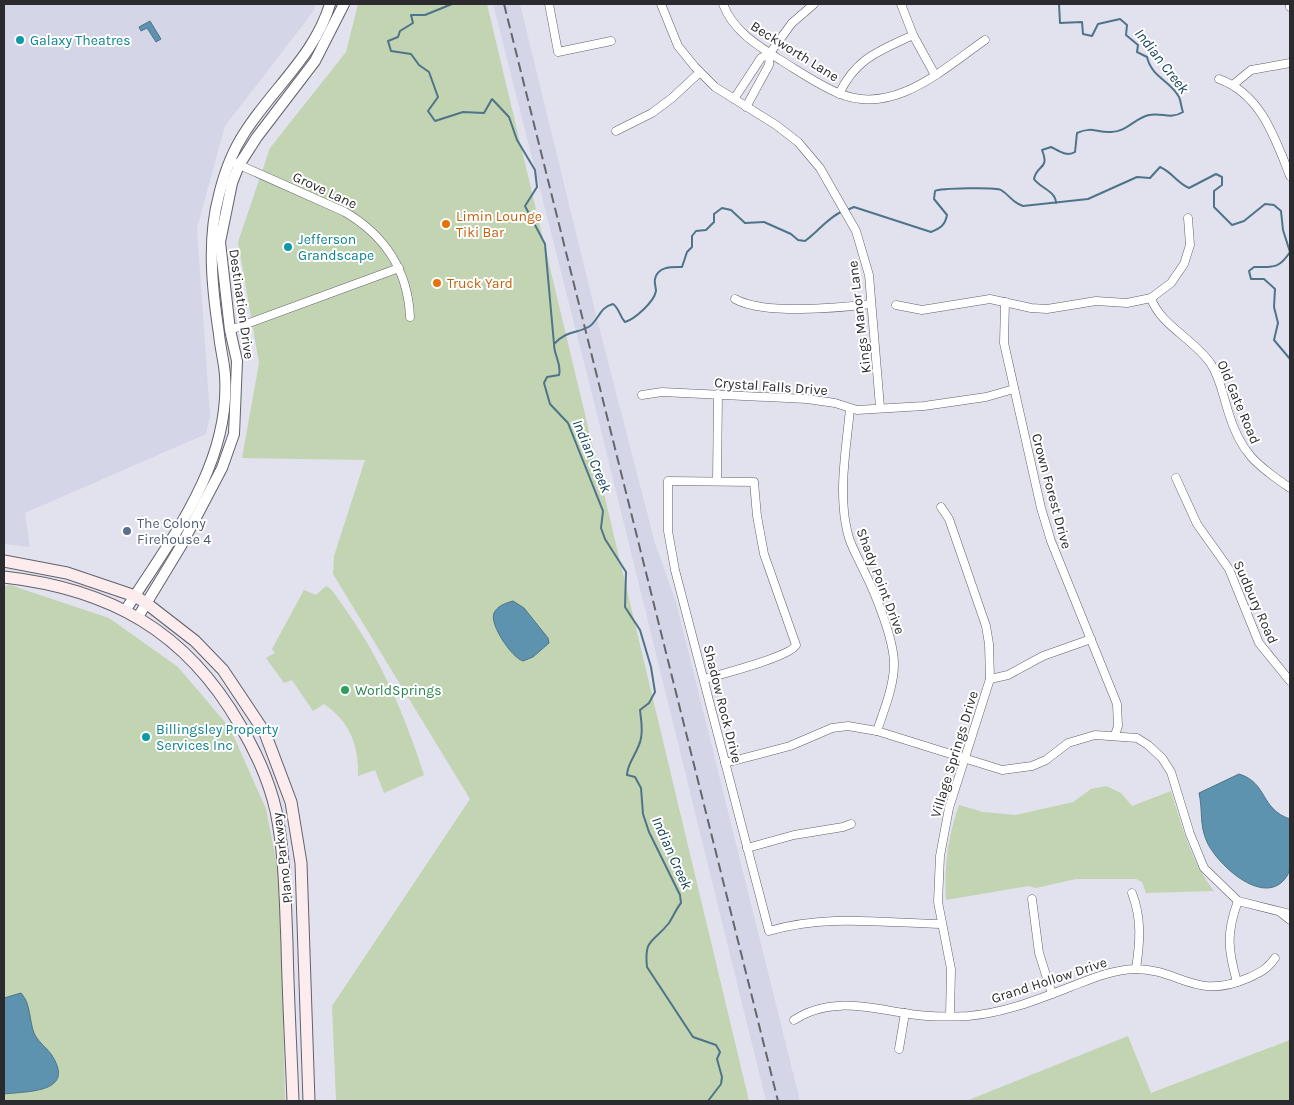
<svg xmlns="http://www.w3.org/2000/svg" width="1294" height="1105" font-family="Karla,sans-serif">
	<style>
		.built { fill: #d4d6e8 }
		.green { fill: #c2d4b1 }
		.water { fill: #5e93b0; stroke: #4e7489 }
		.lines { fill: none; stroke-linecap: round; stroke-linejoin: round }
		.stream { stroke: #4e7489; stroke-width: 2 }
		.minor-casing { stroke: #61616b; stroke-width: 9 }
		.tertiary-casing { stroke: #61616b; stroke-width: 12 }
		.secondary-casing { stroke: #61616b; stroke-width: 13 }
		.minor { stroke: #fff; stroke-width: 8 }
		.tertiary { stroke: #fff; stroke-width: 10 }
		.secondary { stroke: #fdeced; stroke-width: 11 }
		.rail { stroke: #66666d; stroke-width: 2; stroke-dasharray: 10 5; stroke-linecap: butt }
		.culture-dot { fill: #0f9aa8; stroke: #fff; stroke-width: 2 }
		.food-dot { fill: #e8710a; stroke: #fff; stroke-width: 2 }
		.service-dot { fill: #5c6f8a; stroke: #fff; stroke-width: 2 }
		.leisure-dot { fill: #2e9e5b; stroke: #fff; stroke-width: 2 }
		.labels { text-anchor: middle; stroke-width: 4; stroke-linejoin: round; paint-order: stroke }
		.culture-label { font-size: 14px; fill: #0d838f; stroke: #fff; text-anchor: start }
		.street-label { font-size: 14px; fill: #2a2a2f; stroke: #fff }
		.food-label { font-size: 14px; fill: #c56008; stroke: #fff; text-anchor: start }
		.service-label { font-size: 14px; fill: #4e5e75; stroke: #fff; text-anchor: start }
		.leisure-label { font-size: 14px; fill: #27864d; stroke: #fff; text-anchor: start }
		.water-label { font-size: 15px; font-style: italic; fill: #164358; stroke: #fff }
	</style>
	<rect width="100%" height="100%" fill="#e1e2ee"/>
	<!-- built -->
	<g class="built">
		<path d="M4 4H316L313 12 225 126 197 228 210 416 206 434 25 513 30 547 4 544Z"/>
		<path d="M493 4H520L599 327 655 543 676 602 800 1101H766L594 402Z"/>
	</g>
	<!-- green -->
	<g class="green">
		<path d="M358 4H487L749 1101H336L332 1006 470 799 333 574 334 556 365 460 242 458 259 363 238 242 270 148 346 52Z"/>
		<path d="M10 585 109 618 178 667 230 728 266 809 280 881 285 1101H4V586Z"/>
		<path d="M326 586C333 589 338 599 343 606 380 657 405 715 424 775L384 793 375 770 358 776C359 745 350 722 324 704L313 711 292 680 284 683 266 658 275 653 272 649 304 590 316 595Z"/>
		<path d="M1106 786 1121 793 1132 806 1171 791C1182 827 1191 861 1214 891L1146 893 1142 882 1136 879H1076L1036 888 1029 886 946 900C944 867 948 836 959 805L983 812 1016 815 1073 802 1091 789Z"/>
		<path d="M1128 1036 1151 1093 1290 1040V1101H966Z"/>
	</g>
	<!-- water -->
	<g class="water">
		<path d="M150 21 161 39 156 42 147 28 141 31 139 27Z"/>
		<path d="M513 601 524 608 548 638 549 643 533 657 523 661C512 658 489 624 494 613 497 606 506 603 513 601Z"/>
		<path d="M1239 774C1268 783 1260 809 1290 819 1290 832 1294 866 1287 876 1266 909 1218 866 1207 842 1199 824 1203 811 1199 793Z"/>
		<path d="M21 993C31 1004 29 1020 34 1033 38 1042 46 1047 51 1054 77 1093 29 1091 4 1094V998Z"/>
	</g>
	<g class="lines">
		<!-- stream -->
		<g class="stream">
			<path d="M452 4 425 15H411L413 23 400 31 398 37 388 41 391 51 411 54 419 65 429 72 438 97 428 111 435 121 463 112 484 113 492 99 509 117 517 140 535 170 537 187 525 206 545 244 554 344"/>
			<path d="M1056 203C1056 191 1040 188 1034 179 1037 164 1050 170 1042 150L1051 147C1059 151 1067 157 1075 152L1077 133C1093 126 1096 133 1111 132 1126 132 1135 118 1149 115 1162 112 1170 120 1183 112 1181 107 1181 101 1179 97 1170 80 1152 78 1147 57L1137 52 1138 45 1126 35 1127 25 1120 19 1098 24 1092 36 1083 34 1082 22 1060 23 1059 4"/>
			<path d="M847 210 854 207 931 232C941 228 945 225 947 215L934 199 935 191C940 188 996 187 1001 190 1011 196 1011 202 1023 206L1088 199 1137 177 1150 178 1160 167C1172 172 1177 183 1189 188L1216 174 1222 177V185L1214 191V207L1232 225 1244 221 1265 204 1274 205 1281 211 1283 230 1290 252C1279 269 1273 267 1254 267L1249 271 1251 279H1264L1275 289 1274 307 1278 323 1274 340 1290 359"/>
			<path d="M708 1101 721 1084 722 1077 717 1059 720 1052 716 1045 693 1037 647 967C644 938 653 943 669 923 673 917 676 909 681 903L680 895 649 832 643 814 641 788 635 777 627 775C627 763 639 751 641 738 643 729 641 719 640 710L649 703 655 692 651 667 640 630 625 607 626 572 605 539 601 528 603 511 568 423 550 404 544 383 547 377 559 375C562 364 554 356 554 344 568 329 578 334 590 326 599 319 600 307 613 304 620 309 619 316 625 322 635 319 654 302 656 291 656 287 654 283 655 279 658 266 672 267 682 267L687 252 692 247V236L696 231 706 230 714 222V214L722 208 731 210 745 223 764 222 791 234 798 240 805 241C818 232 828 217 843 211"/>
		</g>
		<!-- minor casing -->
		<g class="minor-casing">
			<g id="minor">
				<path d="M549 4 558 52 611 41"/>
				<path d="M661 4 678 46 695 67 715 87 776 125 798 142 820 168 856 231 869 275 880 407"/>
				<path d="M723 4C733 31 758 46 782 61 800 72 819 85 838 93 893 117 943 69 985 40"/>
				<path d="M901 4 913 35 935 75"/>
				<path d="M1290 4V7"/>
				<path d="M1219 79C1261 94 1275 138 1290 176"/>
				<path d="M1234 84 1251 70 1290 63"/>
				<path d="M839 94C856 58 879 51 913 35"/>
				<path d="M734 99 761 58 770 53"/>
				<path d="M746 107 769 65 770 53 778 42 792 23 814 4"/>
				<path d="M616 131 652 113 672 98 700 72"/>
				<path d="M235 163 345 212C384 235 408 270 410 317"/>
				<path d="M1151 298C1160 325 1194 339 1211 364 1220 378 1223 395 1228 411 1240 452 1256 465 1290 488"/>
				<path d="M735 299C763 315 838 308 871 304"/>
				<path d="M1005 302 1004 343 1041 508 1051 541 1117 704 1118 726 1115 735"/>
				<path d="M896 305 922 310 990 299 1031 308 1047 309 1096 301 1127 303 1151 298 1171 283 1184 264 1190 245 1188 218"/>
				<path d="M230 330 399 268"/>
				<path d="M642 395 662 392 807 399 835 403 857 410 924 406 986 397 1014 389"/>
				<path d="M850 409C846 451 837 497 849 538 853 550 860 562 865 573 876 595 894 640 894 664 894 686 884 710 877 731"/>
				<path d="M1176 478 1197 524 1229 569 1259 643 1290 681"/>
				<path d="M717 480 718 394"/>
				<path d="M941 507 949 519 986 626 989 644 990 679 949 808 940 856 938 902 951 969 950 1016"/>
				<path d="M705 679C721 674 790 657 796 645L764 554 757 516 754 482 668 481V531L675 570 769 931C827 914 882 923 941 924"/>
				<path d="M990 679 1008 675 1043 656 1091 639"/>
				<path d="M725 763 790 746 832 728 848 726 877 731 1002 770 1032 766 1046 760 1068 743 1095 735 1137 738 1148 745 1162 758 1171 772 1190 834 1204 868 1238 901 1290 914"/>
				<path d="M747 848 794 835 843 827 851 824"/>
				<path d="M1132 893C1142 919 1140 942 1136 969"/>
				<path d="M1032 899 1039 953 1052 994"/>
				<path d="M1280 912 1290 920"/>
				<path d="M1237 982C1228 950 1226 933 1238 901"/>
				<path d="M794 1020C829 997 866 1007 904 1013 924 1017 947 1017 968 1016 1004 1013 1037 1000 1070 987 1091 979 1111 970 1135 969 1180 969 1195 1001 1248 978 1259 973 1268 969 1275 958"/>
				<path d="M899 1049 905 1013"/>
			</g>
		</g>
		<!-- tertiary casing -->
		<g class="tertiary-casing">
			<g id="tertiary">
				<path d="M125 611C171 539 231 464 225 375 224 361 220 347 219 334 212 288 207 239 219 195 224 174 233 150 245 132 273 88 315 55 330 4"/>
				<path d="M138 617 181 546 222 468 234 434 237 361 230 330 220 242 232 183 239 165 257 137 315 61 344 4"/>
			</g>
		</g>
		<!-- secondary casing -->
		<g class="secondary-casing">
			<g id="secondary">
				<path d="M4 561 67 573 135 596 146 603 195 641 223 670 265 733 291 802 301 863 309 1101"/>
				<path d="M4 577C110 589 186 631 240 725 256 752 269 780 276 811 285 855 285 898 287 943 288 996 291 1048 293 1101"/>
			</g>
		</g>
		<!-- minor -->
		<use href="#minor" class="minor"/>
		<!-- tertiary -->
		<use href="#tertiary" class="tertiary"/>
		<!-- secondary -->
		<use href="#secondary" class="secondary"/>
		<!-- rail -->
		<path class="rail" d="M504 4 778 1101"/>
	</g>
	<!-- markers -->
	<g class="culture-dot">
		<circle cx="20" cy="40" r="5"/>
		<circle cx="288" cy="247" r="5"/>
		<circle cx="146" cy="737" r="5"/>
	</g>
	<g class="food-dot">
		<circle cx="446" cy="224" r="5"/>
		<circle cx="437" cy="283" r="5"/>
	</g>
	<circle class="service-dot" cx="127" cy="531" r="5"/>
	<circle class="leisure-dot" cx="345" cy="690" r="5"/>
	<g class="labels">
		<!-- culture labels -->
		<g class="culture-label">
			<text x="30" y="45">Galaxy Theatres</text>
			<text x="298" y="244">Jefferson<tspan x="298" dy="16">Grandscape</tspan></text>
			<text x="156" y="734">Billingsley Property<tspan x="156" dy="16">Services Inc</tspan></text>
		</g>
		<!-- street labels -->
		<g class="street-label">
			<text transform="translate(795 51) rotate(32)" y="5">Beckworth Lane</text>
			<text transform="translate(325 190) rotate(25)" y="5">Grove Lane</text>
			<text transform="translate(242 304) rotate(82)" y="5">Destination Drive</text>
			<text transform="translate(859 317) rotate(-97)" y="5">Kings Manor Lane</text>
			<text transform="translate(771 386) rotate(4)" y="5">Crystal Falls Drive</text>
			<text transform="translate(1239 402) rotate(67)" y="5">Old Gate Road</text>
			<text transform="translate(1052 491) rotate(75)" y="5">Crown Forest Drive</text>
			<text transform="translate(881 581) rotate(69)" y="5">Shady Point Drive</text>
			<text transform="translate(1256 602) rotate(66)" y="5">Sudbury Road</text>
			<text transform="translate(723 704) rotate(76)" y="5">Shadow Rock Drive</text>
			<text transform="translate(954 754) rotate(-73)" y="5">Village Springs Drive</text>
			<text transform="translate(282 858) rotate(-97)" y="5">Plano Parkway</text>
			<text transform="translate(1049 980) rotate(-18)" y="5">Grand Hollow Drive</text>
		</g>
		<!-- food labels -->
		<g class="food-label">
			<text x="456" y="221">Limin Lounge<tspan x="456" dy="16">Tiki Bar</tspan></text>
			<text x="447" y="288">Truck Yard</text>
		</g>
		<!-- service labels -->
		<g class="service-label">
			<text x="137" y="528">The Colony<tspan x="137" dy="16">Firehouse 4</tspan></text>
		</g>
		<!-- leisure labels -->
		<g class="leisure-label">
			<text x="355" y="695">WorldSprings</text>
		</g>
		<!-- water labels -->
		<g class="water-label">
			<text transform="translate(1162 61) rotate(52)" y="5">Indian Creek</text>
			<text transform="translate(592 456) rotate(67)" y="5">Indian Creek</text>
			<text transform="translate(672 853) rotate(66)" y="5">Indian Creek</text>
		</g>
	</g>
	<!-- border -->
	<rect width="1294" height="1105" fill="none" stroke="#2a2a2f" stroke-width="10"/>
</svg>
